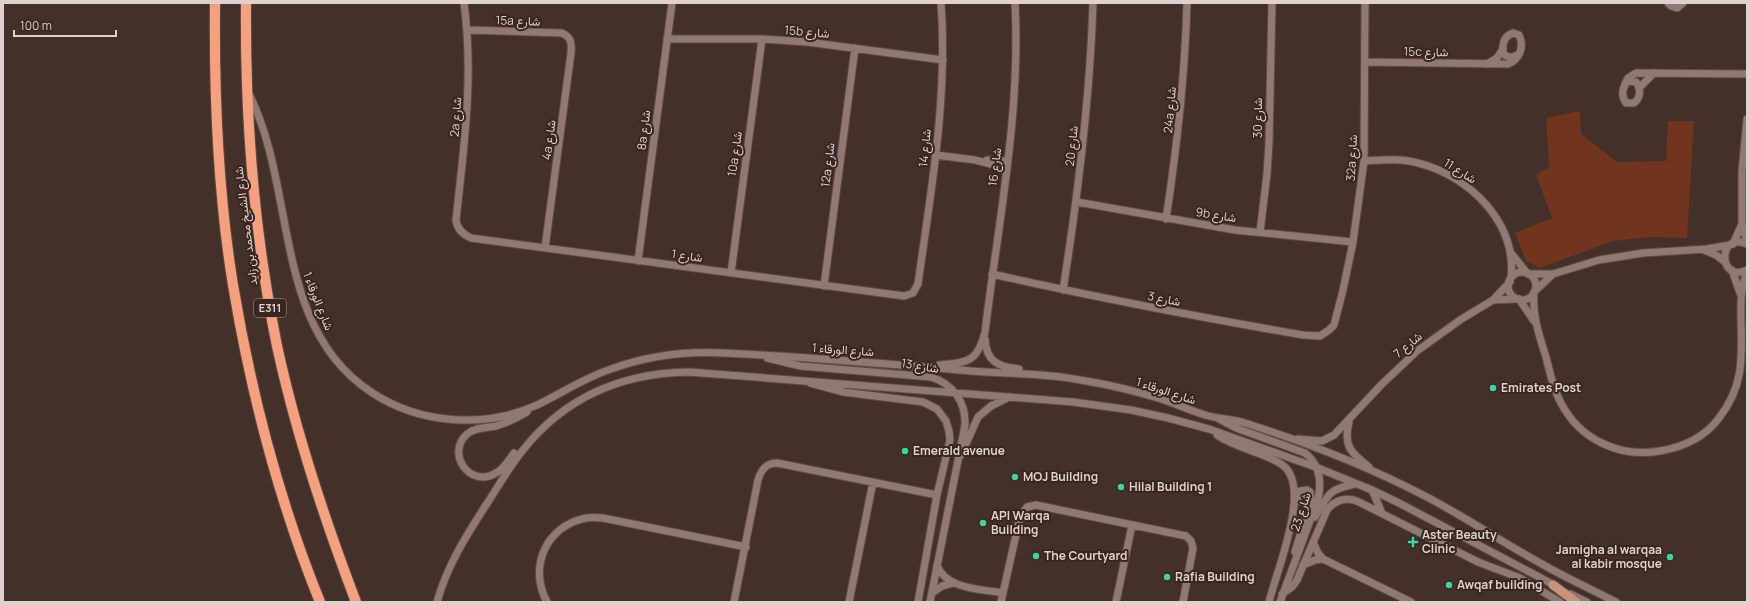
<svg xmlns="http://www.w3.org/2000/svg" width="1750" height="605" font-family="Manrope,Vazirmatn,sans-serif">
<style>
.park{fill:#70351c}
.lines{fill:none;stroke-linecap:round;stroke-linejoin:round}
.minor-casing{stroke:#5c4c46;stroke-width:9}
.major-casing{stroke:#5c4c46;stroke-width:11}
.highway-casing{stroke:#5c4c46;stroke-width:12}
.minor{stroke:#8f7970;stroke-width:7}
.major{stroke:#cc917a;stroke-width:9}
.highway{stroke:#f5a180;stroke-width:10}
.poi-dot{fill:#3cd4a3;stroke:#38261f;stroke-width:1.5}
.labels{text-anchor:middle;stroke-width:4;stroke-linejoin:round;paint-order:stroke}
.shield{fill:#38261f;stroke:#ad9e9a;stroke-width:1}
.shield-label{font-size:11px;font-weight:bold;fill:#dfd2ce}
.street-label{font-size:12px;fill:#dfd2ce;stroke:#38261f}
.poi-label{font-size:12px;font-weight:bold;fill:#dfd2ce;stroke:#38261f;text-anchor:start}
</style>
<rect width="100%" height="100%" fill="#433029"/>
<path class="park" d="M1580 111 1581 134 1617 162 1666 161 1668 121H1694L1687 238 1650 237 1613 241 1540 268 1526 261 1515 233 1552 218 1536 175 1549 167 1546 118Z"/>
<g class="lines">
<g class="minor-casing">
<path id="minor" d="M464 3C474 77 464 146 456 220 457 229 462 234 471 238L904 296 913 293 918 284C931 191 948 97 941 3
M1668 3 1671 6 1677 8 1683 3
M467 30 562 33C571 37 572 43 571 53L545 248
M667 39H762L807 42 943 60
M1365 62 1508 64C1519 60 1525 47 1519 35L1513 33C1504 36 1502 44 1503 53 1508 59 1513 58 1519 54
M1487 64 1497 58 1503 49
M1628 81 1636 82C1641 88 1641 98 1634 103H1626C1621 96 1622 87 1628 81Z
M1625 84 1628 78 1636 73 1747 74
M1639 88 1654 73
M249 94C297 189 272 327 371 392 419 424 484 429 537 405 562 393 584 378 611 369 647 356 686 351 724 353 807 357 889 364 971 371 1009 374 1048 373 1086 381 1110 385 1135 391 1158 398 1174 403 1189 410 1205 415 1218 419 1232 419 1245 423 1305 442 1365 465 1421 494 1463 515 1501 542 1542 564 1566 578 1591 589 1616 602
M1747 119 1742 171V224L1747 242
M936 155 975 160 1006 168
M987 160 1007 161
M1364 161C1382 160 1400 158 1418 163 1470 176 1517 223 1511 278
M1077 202 1235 230 1353 242
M1166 219C1177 147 1185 76 1187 3
M1260 232 1267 174 1269 143 1272 3
M1733 244 1742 224
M1747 244C1717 231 1718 284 1747 270
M1704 250 1716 255 1725 262
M1511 253 1527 273
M638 261 672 3
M1732 270 1740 293
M1508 286a14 14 0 1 1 28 0a14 14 0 1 1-28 0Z
M731 273 762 39
M992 274C1095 297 1199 317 1303 335L1320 336 1329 330 1334 325 1343 290 1353 242 1364 161 1365 3
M1528 274H1553L1599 260 1643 253 1707 249 1730 245
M824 286 855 48
M1063 290C1078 195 1090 99 1093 3
M1535 291 1553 274
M1534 292C1532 315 1539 335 1546 357 1550 373 1553 389 1561 403 1580 440 1620 458 1660 451 1684 447 1705 437 1719 418 1744 386 1742 358 1741 320 1741 303 1740 288 1747 273
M1519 299 1534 321
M1493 300 1516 299
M985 339C986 362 999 367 1019 369
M767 358 800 366 931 377C953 384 966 402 965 425L930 602
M939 365C968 362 977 363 985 332 998 224 1021 113 1015 3
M810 383 843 392 923 402 937 409 946 421 949 431 950 440 937 495 918 602
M1219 419 1236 428 1305 453C1320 465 1322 481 1318 499L1280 602
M1349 422C1343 446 1351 453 1369 467
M1217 435C1237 449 1261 451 1281 464 1314 484 1276 572 1269 602
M1298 439 1322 441 1334 435 1382 384 1417 351 1460 320 1493 300 1510 282
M514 453C509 460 504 469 496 473 471 489 445 454 467 434 475 427 486 428 496 426 507 423 517 418 527 412
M961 455 978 417 991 406 1009 397
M1372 490 1382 513
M1315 517C1329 495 1326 490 1355 484
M1313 542 1318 553 1323 559 1411 602
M1295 552 1311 498 1310 492 1307 490 1300 491 1298 495 1297 502
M937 565C945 589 981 589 1003 593
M1303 565 1315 560 1323 559
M932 593 942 586 953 583
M1282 594 1292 587 1297 580 1327 510C1335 500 1347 496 1359 502L1478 562 1520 578 1560 602
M1570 594 1587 602
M437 602C447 566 466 536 486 505 498 487 509 467 523 450 565 397 623 373 689 372L1073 402 1131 410 1168 418 1209 429 1318 468 1372 490 1399 503 1558 587
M547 602C528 567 546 526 586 518 595 517 604 518 613 520L746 547
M734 602 758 480C761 470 766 463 777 463L937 495
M849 602 873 482
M1001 602 1020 517 1027 507 1036 505 1186 536 1191 541 1193 548 1183 602
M1116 602 1132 525"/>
</g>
<g class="major-casing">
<path id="major" d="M1553 585 1576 602"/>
</g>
<g class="highway-casing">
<path id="highway" d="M215 3C214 97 218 193 233 285 251 393 279 501 320 602
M246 3C245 117 254 234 277 346 296 434 324 518 356 602"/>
</g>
<use href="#minor" class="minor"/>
<use href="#major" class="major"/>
<use href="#highway" class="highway"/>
</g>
<g class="poi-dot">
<circle cx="1493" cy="388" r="4"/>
<circle cx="905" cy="451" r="4"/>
<circle cx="1015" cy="477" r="4"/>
<circle cx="1121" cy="487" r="4"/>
<circle cx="983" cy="523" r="4"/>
<path d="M1411 536h4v4h4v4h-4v4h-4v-4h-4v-4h4z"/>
<circle cx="1036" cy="556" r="4"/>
<circle cx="1670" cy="557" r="4"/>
<circle cx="1167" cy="577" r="4"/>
<circle cx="1449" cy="585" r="4"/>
</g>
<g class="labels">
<rect class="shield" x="254" y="299" width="32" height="18" rx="3"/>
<g class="shield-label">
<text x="270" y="312">E311</text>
</g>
<g class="street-label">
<text transform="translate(518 21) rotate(2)" y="4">15a شارع</text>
<text transform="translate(807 32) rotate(5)" y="4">15b شارع</text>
<text transform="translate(1426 52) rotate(1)" y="4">15c شارع</text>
<text transform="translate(1170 110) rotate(-85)" y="4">24a شارع</text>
<text transform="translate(456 117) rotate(-86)" y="4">2a شارع</text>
<text transform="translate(1258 118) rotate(-90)" y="4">شارع 30</text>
<text transform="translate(644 130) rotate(-83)" y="4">8a شارع</text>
<text transform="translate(549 140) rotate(-82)" y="4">4a شارع</text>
<text transform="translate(1072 146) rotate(-84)" y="4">شارع 20</text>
<text transform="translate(925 148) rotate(-84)" y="4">شارع 14</text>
<text transform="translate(735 154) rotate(-82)" y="4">10a شارع</text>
<text transform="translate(1352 158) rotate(-87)" y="4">32a شارع</text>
<text transform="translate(828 165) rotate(-83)" y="4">12a شارع</text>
<text transform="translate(995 167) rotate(-83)" y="4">شارع 16</text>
<text transform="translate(1460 171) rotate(32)" y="4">شارع 11</text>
<text transform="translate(1216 215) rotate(9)" y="4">9b شارع</text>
<text transform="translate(246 226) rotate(-97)" y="4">شارع الشيخ محمد بن زايد</text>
<text transform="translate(687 256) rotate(8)" y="4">شارع 1</text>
<text transform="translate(1164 299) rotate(11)" y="4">شارع 3</text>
<text transform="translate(318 301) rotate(68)" y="4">شارع الورقاء 1</text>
<text transform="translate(1408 345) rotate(-40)" y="4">شارع 7</text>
<text transform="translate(843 350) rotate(4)" y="4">شارع الورقاء 1</text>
<text transform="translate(920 366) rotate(9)" y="4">شارع 13</text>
<text transform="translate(1166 391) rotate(18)" y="4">شارع الورقاء 1</text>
<text transform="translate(1301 512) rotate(-72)" y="4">شارع 23</text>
</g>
<g class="poi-label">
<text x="1501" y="392">Emirates Post</text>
<text x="913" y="455">Emerald avenue</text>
<text x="1023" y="481">MOJ Building</text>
<text x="1129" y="491">Hilal Building 1</text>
<text x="991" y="520">API Warqa<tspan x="991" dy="14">Building</tspan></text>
<text x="1422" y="539">Aster Beauty<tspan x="1422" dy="14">Clinic</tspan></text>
<text x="1662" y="554" text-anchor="end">Jamigha al warqaa<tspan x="1662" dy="14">al kabir mosque</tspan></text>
<text x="1044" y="560">The Courtyard</text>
<text x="1175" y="581">Rafia Building</text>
<text x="1457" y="589">Awqaf building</text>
</g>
</g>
<rect width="1750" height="605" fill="none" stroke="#dfd2ce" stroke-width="8"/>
<path d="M14 30v6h102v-6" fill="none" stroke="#dfd2ce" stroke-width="2"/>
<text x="20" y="30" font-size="12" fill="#dfd2ce" stroke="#38261f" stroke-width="3" paint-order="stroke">100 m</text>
</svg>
